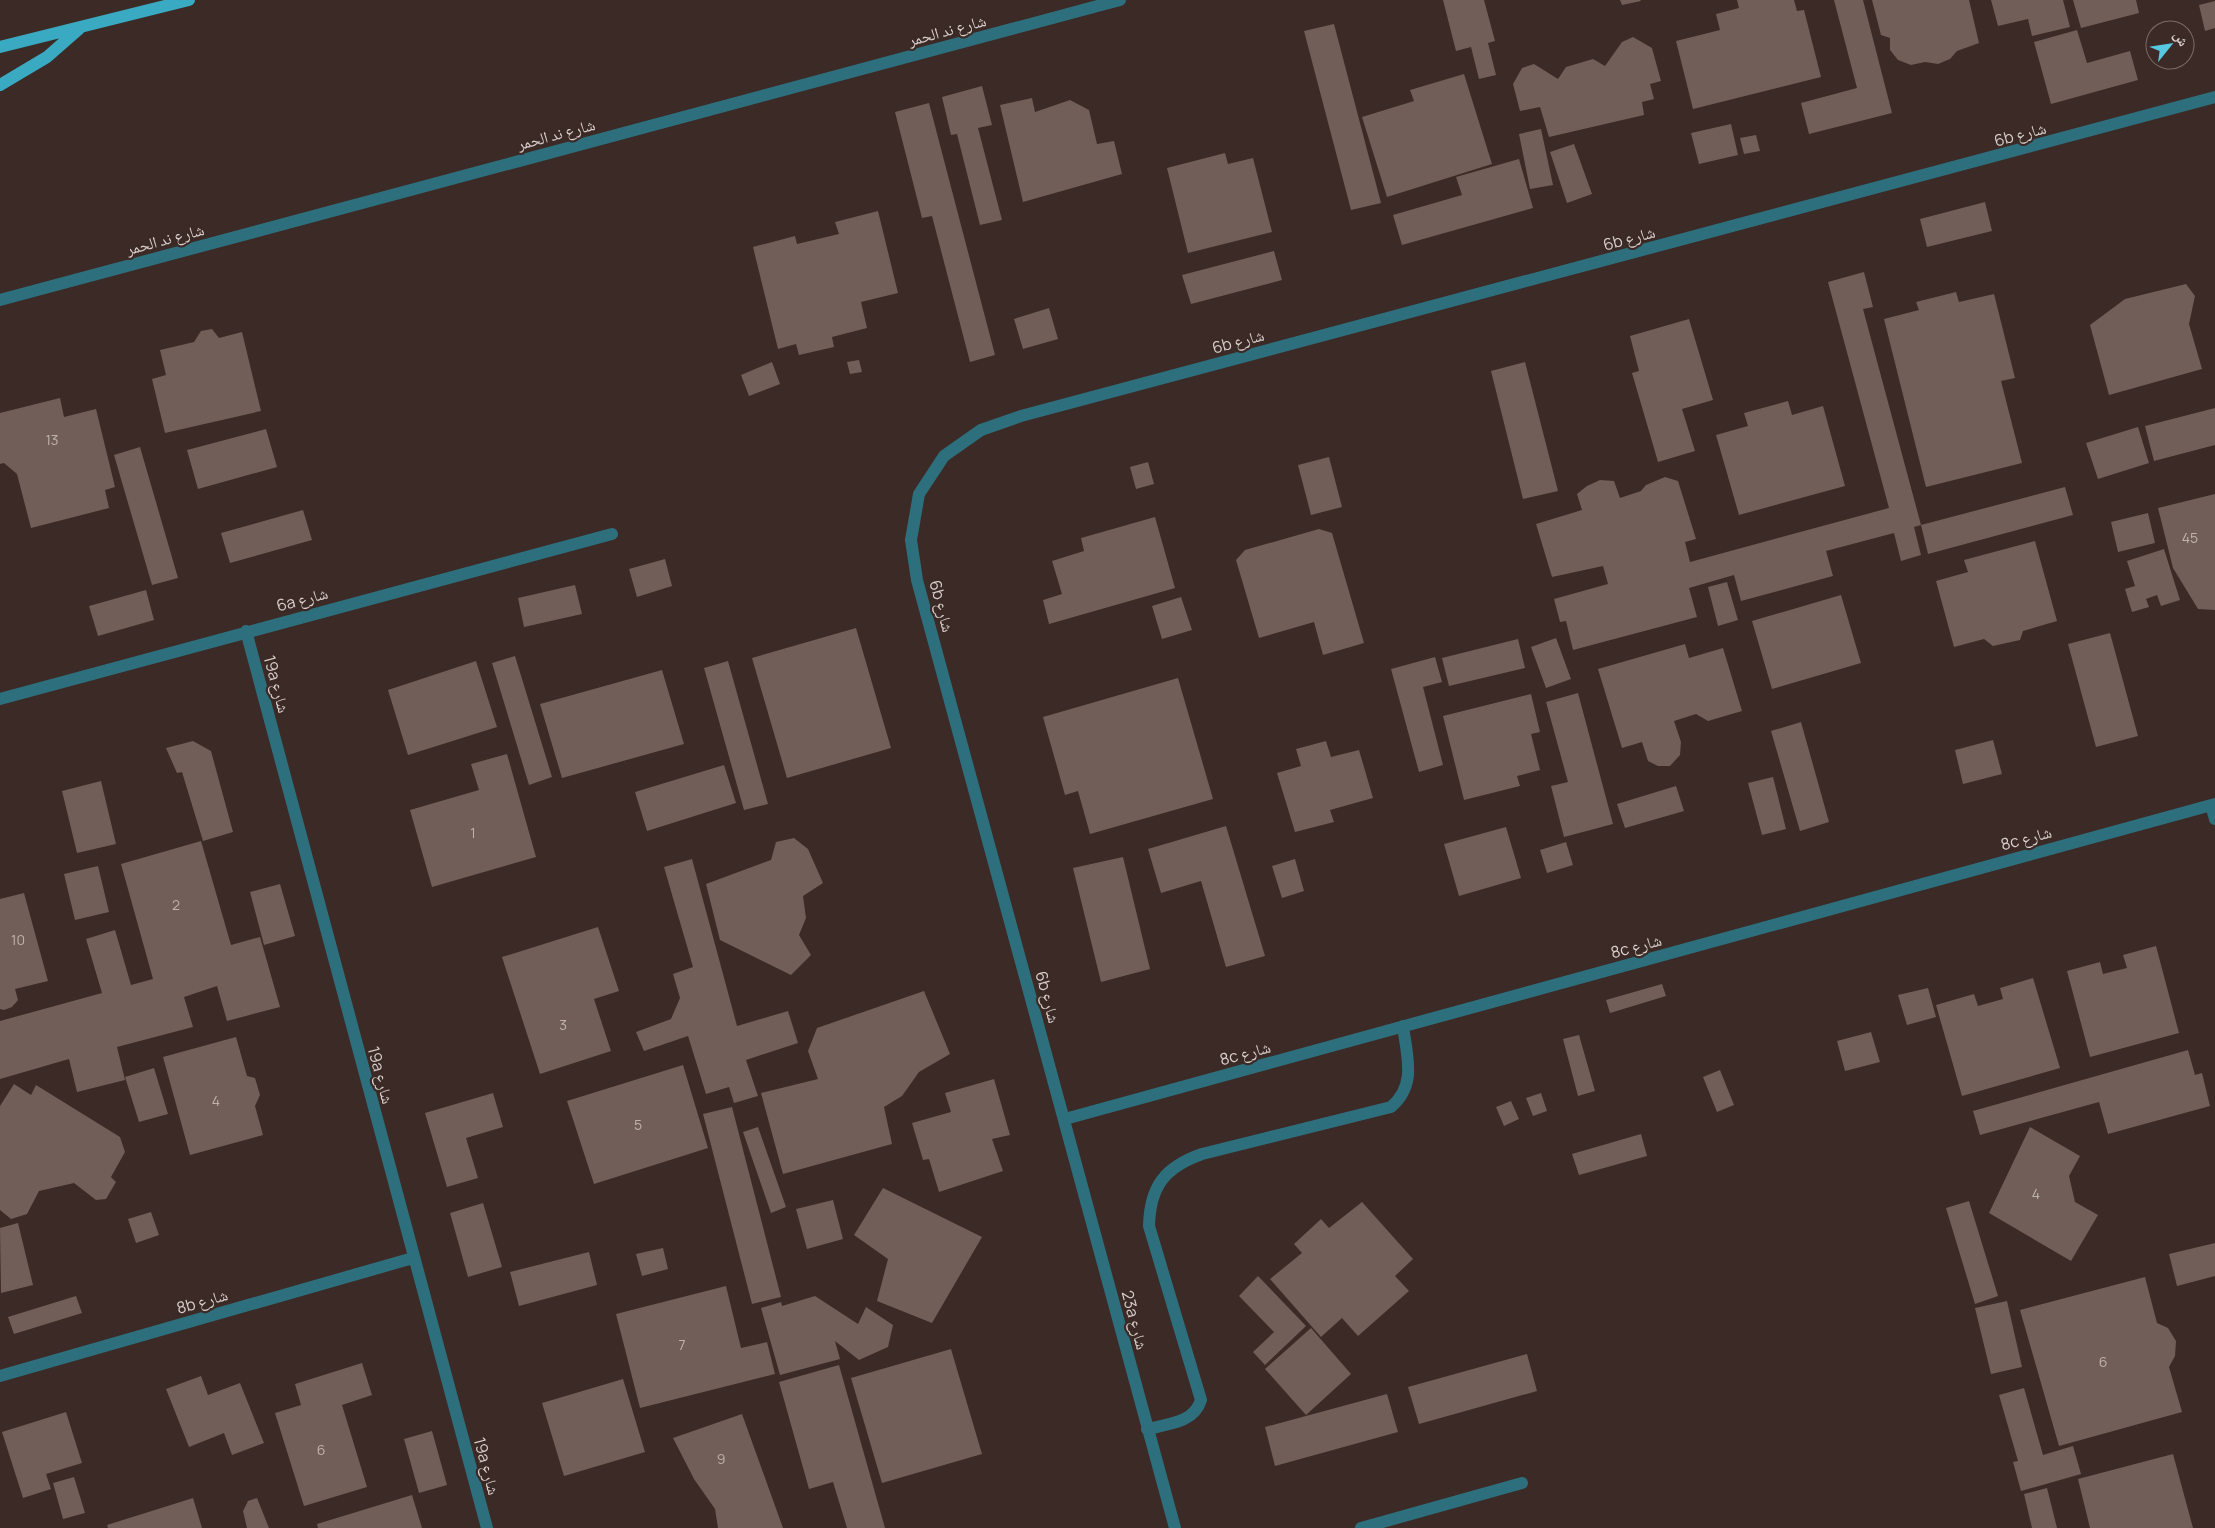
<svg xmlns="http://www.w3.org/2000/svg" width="2215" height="1528" font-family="Manrope,'Noto Naskh Arabic',sans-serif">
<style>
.building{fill:#715e58}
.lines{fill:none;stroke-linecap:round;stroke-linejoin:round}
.minor{stroke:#2e6f7d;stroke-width:12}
.major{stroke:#39aac1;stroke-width:12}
.labels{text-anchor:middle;stroke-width:4.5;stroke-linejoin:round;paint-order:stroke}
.number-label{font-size:14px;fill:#c0b3ae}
.street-label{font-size:16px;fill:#dacfcb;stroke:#3b2a25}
</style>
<rect width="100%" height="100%" fill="#3b2a25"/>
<path class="building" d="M1443 0H1484L1495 41 1488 43 1496 75 1479 79 1471 47 1456 51Z
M1620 0H1640L1641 1 1622 5Z
M1737 0H1794L1797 11 1804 10 1821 77 1693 109 1676 41 1720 30 1716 14 1739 8Z
M1834 0H1863L1892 113 1809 134 1801 103 1857 88Z
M1872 0H1969L1979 43 1957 51 1950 59 1938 64 1925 62 1911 65 1898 60 1890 50V38L1881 35Z
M1991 0H2063L2070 27 2032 36 2028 19 1998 26Z
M2073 0H2136L2139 13 2081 28Z
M2215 1V28L2205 31 2199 5Z
M1334 24 1381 203 1351 210 1304 31Z
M2077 30 2087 63 2130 51 2138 80 2051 104 2034 42Z
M1633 37 1652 48 1661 81 1650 84 1654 99 1642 102 1644 115 1549 137 1540 107 1520 111 1513 84 1522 68 1534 64 1558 79 1566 67 1593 59 1605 66 1622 42Z
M1464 74 1492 164 1387 197 1362 117 1414 101 1410 90Z
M982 86 992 125 978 128 1002 220 980 225 957 134 951 135 942 97Z
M1032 98 1035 112 1070 100 1089 110 1097 144 1114 141 1122 174 1023 202 1000 105Z
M929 103 995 355 970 362 932 216 922 218 895 112Z
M1731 124 1738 155 1699 164 1691 133Z
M1541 129 1553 185 1530 189 1519 134Z
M1756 135 1760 151 1744 154 1740 138Z
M1574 144 1592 194 1567 203 1550 152Z
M1225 153 1228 164 1253 158 1272 232 1188 253 1167 168Z
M1519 159 1533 208 1402 245 1393 215 1462 195 1456 177Z
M1985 202 1992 231 1927 247 1920 219Z
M878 211 898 293 861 302 867 328 832 337 834 347 799 355 796 344 778 349 753 247 795 236 797 244 839 234 835 222Z
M1274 251 1282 280 1191 304 1182 275Z
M1864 272 1873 307 1863 309 1921 525 1914 527 1921 555 1901 561 1894 533 1826 551 1833 576 1741 601 1734 575 1689 588 1697 617 1573 650 1566 621 1560 622 1554 599 1608 584 1603 566 1552 577 1536 524 1582 510 1577 494 1587 486 1600 480 1614 481 1620 498 1641 491 1646 485 1665 477 1678 481 1696 539 1685 542 1690 562 1889 508 1828 282Z
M2186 284 2195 296 2189 324 2202 369 2109 395 2090 325 2125 299Z
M1956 292 1959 302 1994 294 2015 378 2001 381 2022 463 1926 487 1884 319 1919 310 1916 302Z
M1049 308 1058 339 1023 349 1014 319Z
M1689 319 1713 400 1682 409 1695 451 1658 462 1632 373 1639 371 1630 336Z
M212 329 219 338 242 332 261 411 165 433 152 379 166 375 160 350 194 342 201 331Z
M859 360 862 372 850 374 847 362Z
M772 362 780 384 749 396 741 375Z
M1525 362 1558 491 1523 499 1491 371Z
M60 398 64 417 96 409 115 487 105 490 109 508 31 528 17 474 4 463 0 464V413Z
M1788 401 1792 415 1823 406 1845 486 1739 515 1716 435 1748 426 1744 413Z
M2215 408V445L2154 461 2145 426Z
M2138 427 2149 463 2098 479 2086 443Z
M266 429 277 467 198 489 187 450Z
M140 447 178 578 152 585 114 455Z
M1329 457 1342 507 1311 515 1298 465Z
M1148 462 1154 484 1136 489 1130 467Z
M2065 487 2073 515 1928 554 1921 525Z
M2215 494V610L2198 609 2173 568 2158 508Z
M303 510 312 540 230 563 221 533Z
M2148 513 2155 543 2118 552 2111 522Z
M1155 517 1175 588 1049 624 1043 600 1062 594 1052 561 1084 551 1081 538Z
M1319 529 1332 533 1364 643 1323 655 1314 622 1259 638 1236 560 1245 550Z
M2035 541 2057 621 2023 631 2020 640 1993 646 1984 639 1954 647 1936 581 1968 572 1964 560Z
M2164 549 2180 600 2161 606 2157 595 2146 599 2149 607 2132 612 2125 589 2135 586 2127 561Z
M665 559 672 586 637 597 629 569Z
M1727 582 1738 620 1718 626 1708 587Z
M575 585 582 614 524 627 518 598Z
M146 590 154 620 98 636 89 606Z
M1841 595 1861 663 1772 689 1752 621Z
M1181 597 1192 630 1162 639 1152 606Z
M856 628 891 748 787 778 752 658Z
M2110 633 2138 736 2096 747 2068 644Z
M1556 638 1571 679 1546 688 1531 647Z
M1518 639 1525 668 1449 686 1442 658Z
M1685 644 1689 658 1723 648 1742 711 1708 721 1696 714 1674 721 1681 742 1680 755 1670 766H1658L1648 761 1642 742 1622 748 1598 669Z
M515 656 552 777 529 785 492 663Z
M1435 657 1442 682 1423 687 1443 765 1419 772 1391 669Z
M476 661 497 727 408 755 388 690Z
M728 661 768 804 744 810 704 668Z
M662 670 684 744 562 778 540 704Z
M1178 678 1213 799 1090 834 1078 791 1065 795 1043 717Z
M1578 693 1613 824 1564 837 1551 786 1568 782 1546 702Z
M1531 694 1540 732 1531 734 1540 770 1517 776 1520 786 1464 800 1443 716Z
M1801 722 1829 822 1800 831 1771 731Z
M1993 740 2002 774 1963 784 1955 750Z
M193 741 211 751 233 832 203 841 182 772 177 773 166 748Z
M1326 741 1331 757 1359 750 1373 798 1330 810 1334 822 1295 832 1277 773 1301 766 1296 749Z
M507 754 536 857 432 887 410 810 479 790 471 764Z
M724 765 736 803 647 831 635 792Z
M1773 777 1786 829 1762 835 1748 783Z
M101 781 116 844 77 853 62 791Z
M1676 786 1684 811 1625 828 1617 804Z
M1226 826 1265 956 1226 967 1201 881 1161 893 1148 849Z
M1506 827 1521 878 1459 896 1444 844Z
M794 838 808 849 823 883 803 896 806 918 799 935 811 955 791 975 720 940 706 884 771 860 776 842Z
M201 841 231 945 260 937 280 1007 227 1021 217 986 184 997 193 1027 117 1047 125 1080 77 1092 69 1059 0 1079V1021L102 993 86 939 115 930 131 985 153 979 121 864Z
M1566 842 1573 865 1547 873 1540 850Z
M1123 857 1150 969 1101 982 1073 868Z
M692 859 737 1026 788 1011 798 1043 746 1060 758 1096 734 1103 729 1087 706 1094 688 1036 644 1051 636 1032 671 1019 680 998 673 974 693 967 664 867Z
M1295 859 1304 891 1282 898 1272 866Z
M98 866 109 912 75 920 64 874Z
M280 884 295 936 264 945 250 892Z
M24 893 48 981 15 989 18 1000 12 1007 4 1010 0 1009V899Z
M598 927 619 991 594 999 611 1051 540 1074 502 957Z
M2156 946 2179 1033 2090 1057 2067 971 2100 962 2103 974 2127 968 2123 955Z
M2033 978 2060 1068 1962 1096 1936 1005 1974 994 1978 1006 2003 999 2000 988Z
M1662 984 1666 996 1610 1013 1606 1000Z
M1928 988 1936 1017 1907 1025 1898 995Z
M924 991 950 1054 919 1072 902 1096 884 1107 892 1144 783 1174 761 1093 818 1079 808 1051 817 1028Z
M1871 1032 1880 1062 1845 1071 1837 1041Z
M1579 1035 1595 1091 1578 1096 1563 1039Z
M236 1037 247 1076 255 1078 260 1095 255 1106 263 1135 190 1155 163 1057Z
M2188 1050 2195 1075 2202 1073 2210 1106 2108 1134 2099 1102 1980 1135 1973 1111Z
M683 1065 708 1148 594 1184 567 1101Z
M154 1068 168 1114 139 1122 125 1077Z
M1720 1070 1734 1105 1717 1112 1703 1077Z
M994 1079 1010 1135 992 1139 1003 1171 939 1192 929 1159 923 1160 912 1123 951 1112 945 1093Z
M14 1084 31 1095 36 1085 120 1137 125 1152 111 1177 116 1182 106 1199 96 1200 74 1183 39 1191 27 1214 11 1219 0 1210V1106Z
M493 1093 503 1127 466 1138 478 1178 447 1187 425 1113Z
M1541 1093 1547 1111 1533 1116 1526 1098Z
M1511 1101 1519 1119 1504 1126 1496 1107Z
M732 1107 781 1297 752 1304 703 1114Z
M758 1127 786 1207 771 1213 743 1132Z
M2030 1127 2080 1156 2069 1176 2075 1202 2098 1215 2071 1261 1989 1213Z
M1641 1134 1647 1156 1579 1175 1572 1154Z
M883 1188 982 1237 932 1323 877 1301 888 1259 854 1235Z
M833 1200 843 1239 807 1249 796 1209Z
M1969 1201 1998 1296 1975 1304 1946 1208Z
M1362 1202 1413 1259 1395 1276 1409 1291 1358 1336 1342 1318 1321 1337 1270 1279 1302 1253 1294 1244 1321 1219 1329 1228Z
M483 1203 502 1267 468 1277 450 1213Z
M151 1212 159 1235 136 1243 128 1219Z
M18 1223 33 1285 1 1293 0 1228Z
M2215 1243V1276L2177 1286 2169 1254Z
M663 1248 668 1269 642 1276 636 1254Z
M589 1252 597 1285 519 1306 510 1272Z
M1258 1276 1306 1326 1265 1365 1253 1352 1274 1332 1239 1296Z
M2145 1277 2157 1323 2168 1328 2176 1341 2175 1356 2169 1367 2182 1412 2059 1446 2020 1310Z
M726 1286 741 1348 767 1342 775 1374 640 1408 616 1314Z
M76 1296 82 1313 14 1334 8 1317Z
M815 1296 858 1324 866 1307 893 1325 888 1347 859 1360 835 1341 840 1359 780 1375 761 1308 781 1302 782 1306Z
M2007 1301 2022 1367 1991 1374 1975 1308Z
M1311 1328 1351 1374 1306 1415 1265 1369Z
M951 1349 982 1454 882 1483 851 1378Z
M1527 1354 1537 1391 1419 1424 1408 1387Z
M362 1363 372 1395 342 1405 367 1487 304 1506 275 1413 301 1405 295 1384Z
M839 1365 885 1528H847L833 1482 809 1489 779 1382Z
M201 1376 208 1395 240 1383 264 1443 232 1455 224 1433 189 1447 166 1389Z
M623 1379 645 1452 564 1476 542 1403Z
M2024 1388 2043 1455 2073 1446 2081 1474 2021 1491 2013 1462 2018 1461 1999 1395Z
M1387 1394 1398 1432 1275 1466 1265 1427Z
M66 1412 82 1463 46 1474 51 1489 23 1498 2 1432Z
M742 1414 783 1528H718L715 1509 694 1479 673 1438Z
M432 1431 447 1485 419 1493 404 1439Z
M2173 1454 2193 1528H2090L2078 1479Z
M74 1477 85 1513 63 1519 53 1483Z
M2047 1488 2057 1528H2032L2024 1494Z
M412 1495 422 1528H318L317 1524Z
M193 1498 202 1528H108L107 1525Z
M257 1498 269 1528H247L243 1511 248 1501Z"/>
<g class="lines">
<path class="minor" d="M0 300 1120 0
M246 631 487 1528
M0 699 612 534
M2211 805 2215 819
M1065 1119 2215 804
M0 1376 413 1258
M1147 1429C1168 1424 1194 1423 1201 1400L1149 1226C1150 1186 1165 1167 1202 1154L1391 1107C1417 1085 1407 1057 1403 1026
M1175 1528 917 580 911 540 919 494 944 456 981 430 1021 416 2215 97
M1361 1528 1522 1483"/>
<path class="major" d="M0 47 189 0
M0 85 47 57 79 29"/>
</g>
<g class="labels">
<g class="number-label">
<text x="52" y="445">13</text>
<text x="2190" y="543">45</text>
<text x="473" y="838">1</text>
<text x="176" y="910">2</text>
<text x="18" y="945">10</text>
<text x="563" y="1030">3</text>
<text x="216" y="1106">4</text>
<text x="638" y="1130">5</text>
<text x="2036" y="1199">4</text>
<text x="682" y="1350">7</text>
<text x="2103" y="1367">6</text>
<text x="321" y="1455">6</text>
<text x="721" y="1464">9</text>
</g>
<g class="street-label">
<text transform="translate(947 30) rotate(-15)" y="6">شارع ند الحمر</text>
<text transform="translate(556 134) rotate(-15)" y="6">شارع ند الحمر</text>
<text transform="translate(2020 134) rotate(-15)" y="6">6b شارع</text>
<text transform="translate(1629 238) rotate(-15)" y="6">6b شارع</text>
<text transform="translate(165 239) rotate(-15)" y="6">شارع ند الحمر</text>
<text transform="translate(1238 341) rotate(-15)" y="6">6b شارع</text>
<text transform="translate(302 599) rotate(-15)" y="6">6a شارع</text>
<text transform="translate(942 606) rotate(75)" y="6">6b شارع</text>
<text transform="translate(277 684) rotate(75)" y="6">19a شارع</text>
<text transform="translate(2026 838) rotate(-15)" y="6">8c شارع</text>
<text transform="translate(1636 946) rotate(-15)" y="6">8c شارع</text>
<text transform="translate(1048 997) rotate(75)" y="6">6b شارع</text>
<text transform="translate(1245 1053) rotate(-15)" y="6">8c شارع</text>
<text transform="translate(381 1075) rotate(75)" y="6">19a شارع</text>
<text transform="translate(202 1301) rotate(-16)" y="6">8b شارع</text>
<text transform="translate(1135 1320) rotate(75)" y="6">23a شارع</text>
<text transform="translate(487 1466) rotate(75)" y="6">19a شارع</text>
</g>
</g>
<g transform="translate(2170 45) rotate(60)"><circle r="24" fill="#3b2a25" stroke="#7b6c67"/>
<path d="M0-4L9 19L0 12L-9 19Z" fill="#56c9e1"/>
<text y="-8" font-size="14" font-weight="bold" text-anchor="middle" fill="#dacfcb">ش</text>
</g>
</svg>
